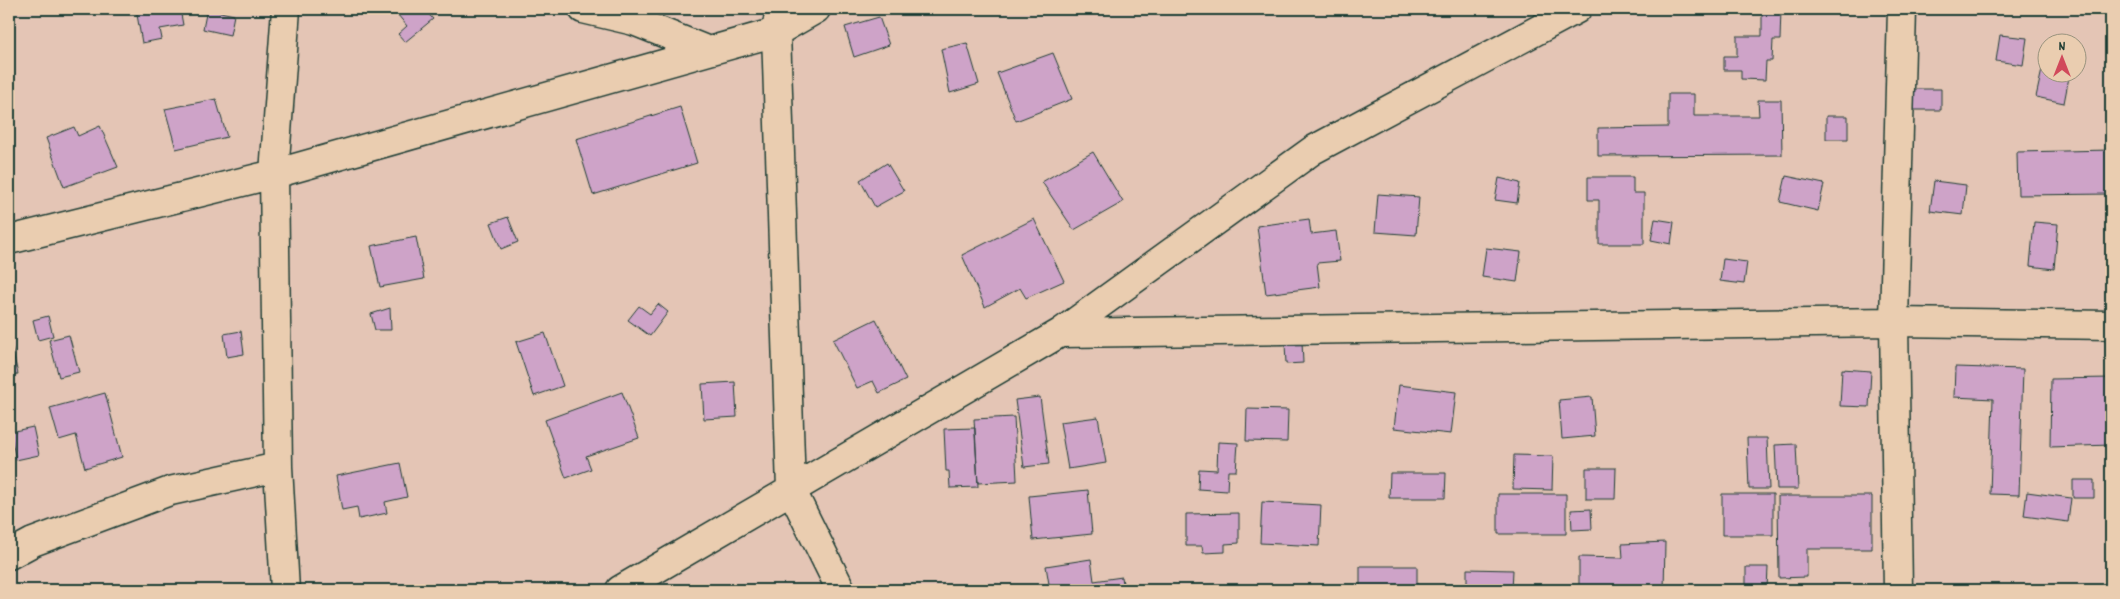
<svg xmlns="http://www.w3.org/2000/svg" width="2120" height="599" font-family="Dekko,sans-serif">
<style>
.building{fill:#cea3c8;stroke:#1f3d34}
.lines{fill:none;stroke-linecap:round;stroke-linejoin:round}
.minor-casing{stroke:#1f3d34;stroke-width:31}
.minor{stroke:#eacdb0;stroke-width:28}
</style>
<rect width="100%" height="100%" fill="#e4c5b5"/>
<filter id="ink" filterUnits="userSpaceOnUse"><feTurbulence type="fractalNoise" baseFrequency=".02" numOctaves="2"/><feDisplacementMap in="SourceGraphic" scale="10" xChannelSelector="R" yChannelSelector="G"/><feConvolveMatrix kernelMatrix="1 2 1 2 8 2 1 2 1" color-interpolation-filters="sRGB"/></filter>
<g filter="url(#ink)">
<path class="building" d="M136 9H180L183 25 160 29 162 39 142 43Z
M207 9 234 15 230 35 203 29Z
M393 9H424L433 19 405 42 398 34 407 26Z
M1762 9H1781L1780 40H1773L1772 61H1766L1765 80 1741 79V70H1724V56H1737V36H1762Z
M879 17 889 45 854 57 845 27Z
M2000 35 2027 38 2023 65 1996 61Z
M967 43 979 84 950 93 941 49Z
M2047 47 2048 72H2070L2064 103 2036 97Z
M1053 53 1072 99 1016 121 997 73Z
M1913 89H1941V110H1913Z
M1668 94H1694V116H1759L1758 100H1781L1782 155 1598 156V128L1668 127Z
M216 99 227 137 176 149 165 109Z
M680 107 697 163 593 195 576 139Z
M1826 116H1848V139H1826Z
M100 126 118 167 64 187 46 138 74 127 78 136Z
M2111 150V194L2018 195 2017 152Z
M1093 152 1123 202 1074 230 1042 182Z
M887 163 904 191 875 207 860 180Z
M1786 176 1824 184 1818 211 1780 202Z
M1588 177H1633V193H1644V244H1599V200H1588Z
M1499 178 1520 183 1517 203 1495 200Z
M1934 181 1966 185 1963 215 1930 211Z
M1378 194 1419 197 1416 235 1375 232Z
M508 217 518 242 501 249 491 223Z
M1034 219 1064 281 1026 298 1020 288 985 307 962 255Z
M1309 219 1311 234 1336 231 1340 261 1317 263 1320 287 1266 294 1257 226Z
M1655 219 1674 222 1671 244 1651 240Z
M2034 222 2058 224 2054 269 2030 266Z
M416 237 424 279 380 287 371 246Z
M1486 248 1521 252 1517 282 1482 277Z
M1723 259 1747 262 1744 284 1720 281Z
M658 304 668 312 650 336 628 320 639 306 650 314Z
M390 308 391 330H375L371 314Z
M48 316 53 336 38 340 33 320Z
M876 319 906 380 879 393 873 381 857 388 833 340Z
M241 331 244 354 227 357 224 334Z
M545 333 563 386 534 396 516 342Z
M69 335 79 372 59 377 49 340Z
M9 336 18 374 9 375Z
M1302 342 1303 363 1286 364 1285 343Z
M1955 367 2023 369 2019 495 1990 494 1993 399 1954 397Z
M1842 369 1871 371 1869 407 1840 406Z
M2111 378V445L2050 447 2051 379Z
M735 382 737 417 704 419 702 384Z
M1399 385 1456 392 1451 434 1394 428Z
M622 392 639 438 586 456 591 469 566 478 545 420Z
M105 393 122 457 85 468 76 435 59 440 50 408Z
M1040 397 1049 464 1024 467 1015 400Z
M1592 397 1595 436 1562 439 1559 400Z
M1247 409 1288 410 1287 442 1246 441Z
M1014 417 1017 481 978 483 974 419Z
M1098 417 1106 463 1068 469 1060 422Z
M33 427 39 455 16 460 10 432Z
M975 428 978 487 950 488 949 471H946L944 429Z
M1747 438H1767L1769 489H1749Z
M1218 442 1238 443 1236 471H1228L1227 491 1198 489 1199 469 1217 470Z
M1796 444 1798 489H1777L1775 445Z
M1514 455 1553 456 1552 490 1513 489Z
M400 463 407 497 385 502 387 513 359 519 357 507 342 510 336 476Z
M1586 468H1616L1615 499H1586Z
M1390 473H1446L1445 498H1389Z
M2073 480H2094V498H2073Z
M1088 490 1092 534 1033 540 1029 496Z
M2027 492 2071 498 2068 522 2024 516Z
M1498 494H1566V534H1498Z
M1722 494H1773V535H1722Z
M1778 496H1872V549H1807V577L1779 578Z
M1262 502 1321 505 1319 546 1260 543Z
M1591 509 1592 529 1572 530 1571 510Z
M1239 513V543L1225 544V552L1203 553 1202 546H1186V514Z
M1665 542 1664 590H1579V557L1623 558 1622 544Z
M1091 559 1094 581 1122 577 1124 590H1050L1046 566Z
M1360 566H1417V590H1360Z
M1746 567H1768L1767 590H1746Z
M1467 569 1513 570 1512 590H1467Z
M960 588V590H925Z"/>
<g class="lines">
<g class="minor-casing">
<path id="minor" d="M583 9 634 21 706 50
M779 14 776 32 791 489 841 590
M9 240 274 174 776 32 816 9
M1060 333 1894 322 2111 325
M9 555 33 542 170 491 278 467
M285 590 278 467 274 174 286 9
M620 590 1060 333 1313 150 1577 9
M1898 590 1894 322 1902 9"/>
</g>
<use href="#minor" class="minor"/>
</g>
</g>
<rect width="2120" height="599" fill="none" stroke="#eacdb0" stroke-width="30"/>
<rect x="15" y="15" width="2090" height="569" fill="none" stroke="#1f3d34" stroke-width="2" filter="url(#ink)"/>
<g transform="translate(2062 58)"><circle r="24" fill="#eacdb0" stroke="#99937e"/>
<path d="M0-4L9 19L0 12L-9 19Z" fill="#d1495b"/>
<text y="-8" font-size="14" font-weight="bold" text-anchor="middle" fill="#1f3d34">N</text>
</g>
</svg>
